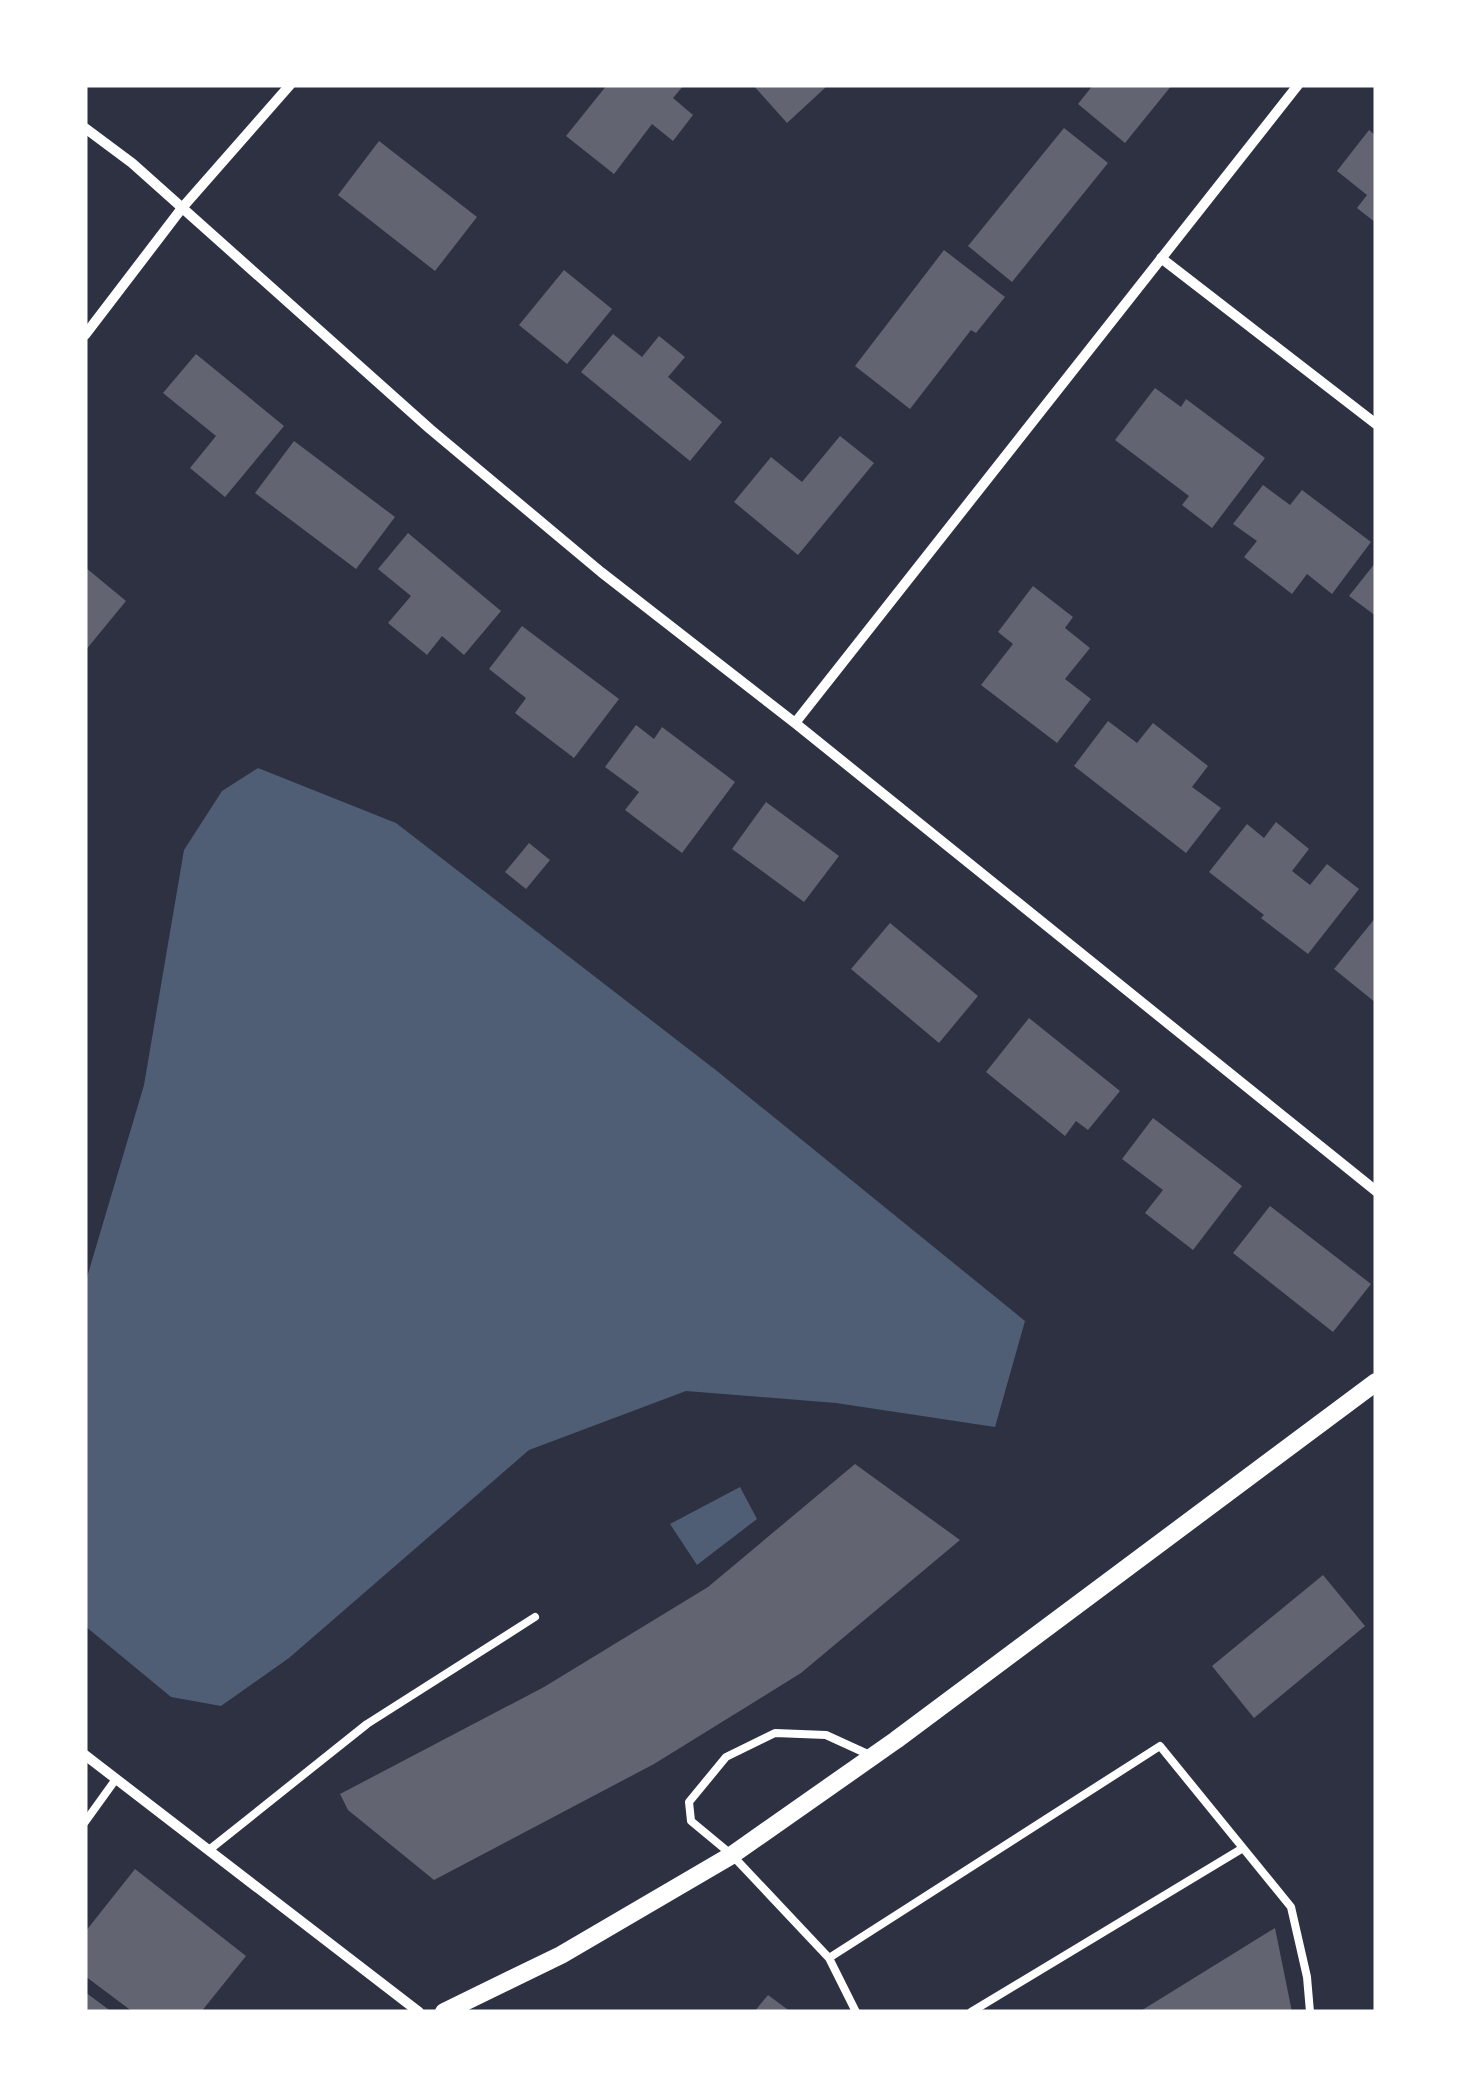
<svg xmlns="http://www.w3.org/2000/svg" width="1461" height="2097" font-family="'Zilla Slab',serif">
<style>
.water{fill:#4f5d75}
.building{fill:#626471}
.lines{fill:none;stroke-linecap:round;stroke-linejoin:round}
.service{stroke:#fff;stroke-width:8}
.minor{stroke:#fff;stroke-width:10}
.tertiary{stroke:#fff;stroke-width:18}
</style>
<rect width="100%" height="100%" fill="#2d3142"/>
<path class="water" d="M258 768 396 823 717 1071 1025 1321 995 1427 836 1403 686 1391 529 1450 289 1658 221 1706 171 1697 85 1626V1284L144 1085 184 850 222 791Z
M740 1487 757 1519 697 1565 670 1524Z"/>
<path class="building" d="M607 85H684L673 98 693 115 673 141 652 124 614 174 566 136Z
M753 85H824L826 87 787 123Z
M1093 85H1172L1125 143 1078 104Z
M1064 128 1108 163 1012 282 968 246Z
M1369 130 1376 136V223L1357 208 1367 195 1337 171Z
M379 141 477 217 435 271 338 195Z
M944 250 1005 297 976 333 971 330 910 409 855 366Z
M564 270 612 309 567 364 519 325Z
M613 334 642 357 659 336 685 357 668 377 722 422 690 461 581 372Z
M196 354 284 426 225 497 190 468 216 436 163 393Z
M1155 388 1181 407 1186 399 1265 458 1212 528 1182 505 1189 496 1115 440Z
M840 436 874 463 798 555 734 502 771 457 802 482Z
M294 441 395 517 356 569 255 493Z
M1263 485 1290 505 1302 490 1371 542 1332 594 1307 574 1292 594 1244 557 1257 541 1233 524Z
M408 533 501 611 464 655 442 636 427 655 388 623 411 596 378 569Z
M1376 562V616L1349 596Z
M85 567 126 601 85 651Z
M1033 586 1073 617 1065 628 1090 648 1065 679 1091 699 1057 743 981 685 1013 644 998 632Z
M522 626 619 699 574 758 515 713 526 698 489 669Z
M1108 721 1137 743 1153 723 1208 766 1192 787 1221 808 1186 853 1074 766Z
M636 725 654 739 662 727 735 782 682 853 625 810 639 792 605 767Z
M766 802 839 856 804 902 732 849Z
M1276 822 1309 849 1292 871 1310 885 1327 864 1359 889 1308 954 1261 918 1264 915 1209 872 1247 824 1264 838Z
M529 843 550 860 526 889 505 872Z
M1376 917V1003L1334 969Z
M890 923 978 996 939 1043 851 969Z
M1029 1018 1120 1091 1088 1130 1076 1121 1065 1136 986 1072Z
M1153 1118 1242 1186 1193 1250 1145 1213 1163 1190 1122 1159Z
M1270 1206 1371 1284 1333 1332 1233 1253Z
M855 1464 960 1540 801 1673 654 1764 434 1880 348 1810 340 1794 544 1687 708 1587Z
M1323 1575 1365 1626 1254 1718 1212 1666Z
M135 1869 246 1956 201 2012H133L85 1976V1932Z
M1275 1928 1292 2012H1139Z
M85 1992 112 2012H85Z
M768 1995 791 2012H754Z"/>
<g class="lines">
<path class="service" d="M872 1756 826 1735 775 1733 726 1757 689 1802 691 1821 732 1855 829 1958 1160 1746 1243 1848 971 2012
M85 1822 116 1779
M1243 1848 1291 1907 1307 1977 1310 2012
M209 1850 367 1724 535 1617
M829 1958 856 2012"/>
<path class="minor" d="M85 128 132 163 430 429 601 572 795 723 1376 1191
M1161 258 1376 424
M85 335 182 208 290 85
M795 723 1298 85
M85 1755 419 2012"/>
<path class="tertiary" d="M444 2012 561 1955 732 1855 896 1740 1376 1382"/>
</g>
<rect width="1461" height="2097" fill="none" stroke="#ffffff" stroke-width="175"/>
</svg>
